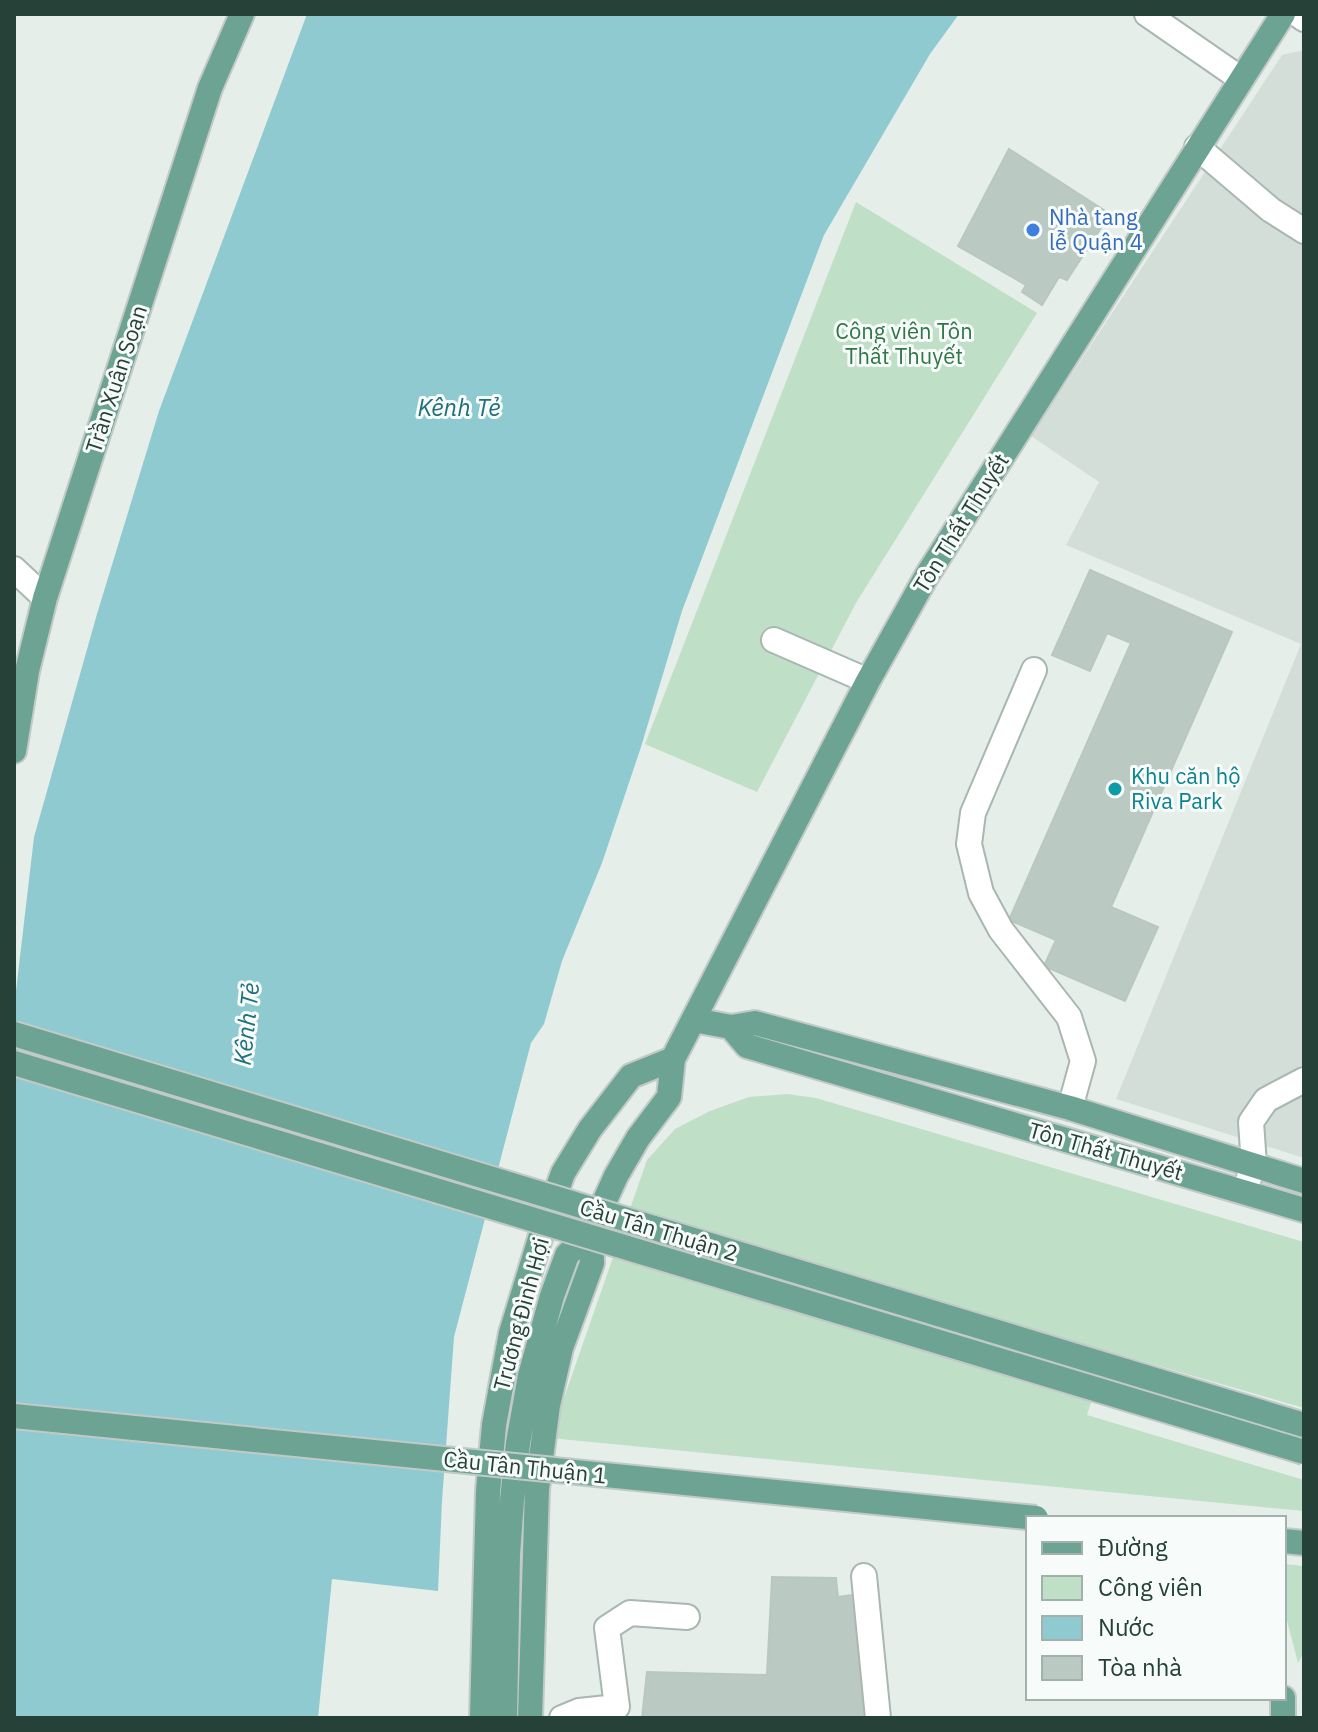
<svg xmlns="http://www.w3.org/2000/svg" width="1318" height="1732" font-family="'IBM Plex Sans',sans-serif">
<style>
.built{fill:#d4ded9}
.green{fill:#c0dfc7}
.water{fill:#90cad1}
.building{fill:#bbc9c3;stroke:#b8c8c1;stroke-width:2}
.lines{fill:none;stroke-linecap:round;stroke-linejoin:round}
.minor-casing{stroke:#a8b7b1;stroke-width:28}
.major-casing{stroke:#c2cac7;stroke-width:28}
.minor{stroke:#fff;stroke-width:24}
.major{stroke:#6ca392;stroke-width:24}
.major-bridge-casing{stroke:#c2cac7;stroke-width:28;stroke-linecap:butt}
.major-bridge{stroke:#6ca392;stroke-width:24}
.shop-dot{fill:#3f7fe0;stroke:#f7fbf9;stroke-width:3}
.culture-dot{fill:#0f9aa8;stroke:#f7fbf9;stroke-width:3}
.labels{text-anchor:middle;stroke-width:6;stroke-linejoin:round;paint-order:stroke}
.shop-label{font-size:22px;fill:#366cbe;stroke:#f7fbf9;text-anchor:start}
.park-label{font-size:22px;fill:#307748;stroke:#f7fbf9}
.street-label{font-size:22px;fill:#254138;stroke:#f7fbf9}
.culture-label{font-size:22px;fill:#0d838f;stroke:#f7fbf9;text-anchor:start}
.water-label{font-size:24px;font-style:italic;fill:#20707c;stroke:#f7fbf9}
</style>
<rect width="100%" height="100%" fill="#e6eeea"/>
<path class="built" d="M1304 50V1158L1116 1099 1301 644 1066 545 1099 482 1031 436 1282 55Z"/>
<path class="green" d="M856 202 1037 313 856 603 757 792 645 744Z
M787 1094 816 1098 1304 1242V1408L1107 1351 1087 1415 1304 1480V1511L550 1438 647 1160 675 1129 710 1111 749 1097Z
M1284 1564 1304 1566V1652L1298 1663 1284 1609Z"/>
<path class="water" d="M307 14H959L930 54 824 235 682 611 641 747 602 863 562 961 544 1024 531 1043 454 1337 442 1501 438 1591 332 1579 318 1718H14V1008L34 837 97 614 159 411Z"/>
<path class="building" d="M1009 149 1110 214 1067 280 1059 277 1042 305 1022 292 1026 285 958 246Z
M1090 570 1232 632 1111 907 1158 927 1125 1001 1044 966 1056 940 1009 920 1131 643 1107 633 1090 671 1052 655Z
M772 1577 836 1578 838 1597 859 1594 866 1718H642L647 1672 767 1675Z"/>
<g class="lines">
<g class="minor-casing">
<path id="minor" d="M1147 14 1241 79
M1297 14 1304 19
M1197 147 1271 210 1304 231
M14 569 45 598
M774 640 868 681
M1034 670 973 813 969 844 981 893 1001 930 1069 1017 1083 1061 1070 1108
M1244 1191 1254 1165 1251 1122 1266 1100 1304 1080
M864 1576 878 1718
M562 1718 579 1711 617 1707 607 1628 630 1613 687 1617"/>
</g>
<g class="major-casing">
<path id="major" d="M14 751 27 671 45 598 210 88 242 14
M694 1020 731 1027 755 1023 1070 1108 1304 1181
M731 1027 747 1046 1304 1210
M1284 1541 1304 1543
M482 1718 488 1491 494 1425 511 1333 543 1229 563 1173 590 1129 631 1076 673 1059
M505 1718 508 1554 512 1500 518 1443 530 1376 552 1296 567 1255 591 1231 616 1176 638 1138 669 1097 673 1059 868 681 926 577 1283 14
M530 1718 537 1489 548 1405 561 1348 592 1263 591 1231
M1283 1718V1698"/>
</g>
<use href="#minor" class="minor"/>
<use href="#major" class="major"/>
<g class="major-bridge-casing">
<path id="major-bridge" d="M14 1034 1304 1425
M14 1063 1304 1452
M14 1416 1036 1518"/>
</g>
<use href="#major-bridge" class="major-bridge"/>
</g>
<circle class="shop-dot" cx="1033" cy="230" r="8"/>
<circle class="culture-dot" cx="1115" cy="789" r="8"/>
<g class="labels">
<g class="shop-label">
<text x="1049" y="225">Nhà tang<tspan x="1049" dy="25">lễ Quận 4</tspan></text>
</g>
<g class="park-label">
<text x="904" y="339">Công viên Tôn<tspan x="904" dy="25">Thất Thuyết</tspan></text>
</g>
<g class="street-label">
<text transform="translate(116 379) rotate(-72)" y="8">Trần Xuân Soạn</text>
<text transform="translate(961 523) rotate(-58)" y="8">Tôn Thất Thuyết</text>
<text transform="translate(1106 1151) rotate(16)" y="8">Tôn Thất Thuyết</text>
<text transform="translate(659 1230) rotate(17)" y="8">Cầu Tân Thuận 2</text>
<text transform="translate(521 1314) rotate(-75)" y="8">Trương Đình Hợi</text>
<text transform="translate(525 1467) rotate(6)" y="8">Cầu Tân Thuận 1</text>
</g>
<g class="culture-label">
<text x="1131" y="784">Khu căn hộ<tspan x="1131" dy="25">Riva Park</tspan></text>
</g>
<g class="water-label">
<text x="459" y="416">Kênh Tẻ</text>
<text transform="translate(247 1024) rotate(-84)" y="8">Kênh Tẻ</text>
</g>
</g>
<rect width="1318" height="1732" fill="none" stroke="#254138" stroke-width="32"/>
<rect x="1026" y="1516" width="260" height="184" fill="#f7fbf9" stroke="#a3b1ac" stroke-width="2"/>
<rect x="1042" y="1542" width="40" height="12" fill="#6ca392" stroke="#a3b1ac" stroke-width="2"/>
<text x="1098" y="1556" font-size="24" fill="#254138">Đường</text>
<rect x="1042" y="1576" width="40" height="24" fill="#c0dfc7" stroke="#a3b1ac" stroke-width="2"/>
<text x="1098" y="1596" font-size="24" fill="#254138">Công viên</text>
<rect x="1042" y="1616" width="40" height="24" fill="#90cad1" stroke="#a3b1ac" stroke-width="2"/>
<text x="1098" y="1636" font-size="24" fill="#254138">Nước</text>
<rect x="1042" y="1656" width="40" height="24" fill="#bbc9c3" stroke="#a3b1ac" stroke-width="2"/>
<text x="1098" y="1676" font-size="24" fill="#254138">Tòa nhà</text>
</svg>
